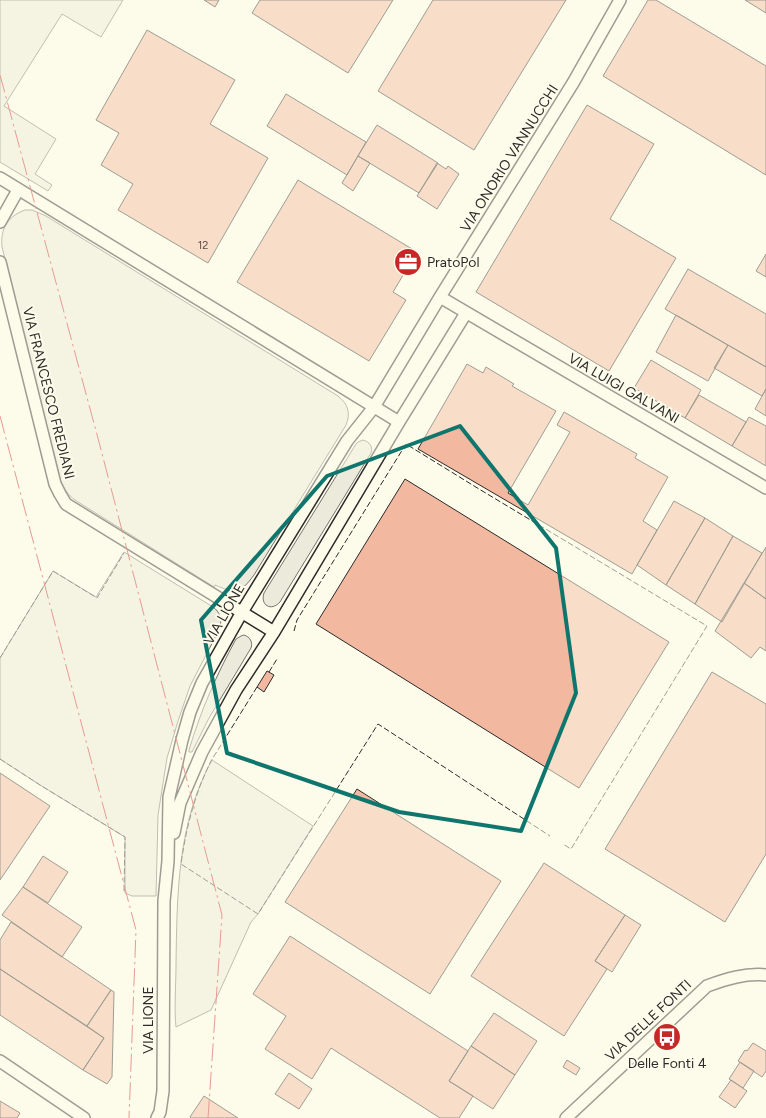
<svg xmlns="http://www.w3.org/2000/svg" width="766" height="1118" font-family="Figtree,sans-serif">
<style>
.green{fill:#ecebdb;stroke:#74746e}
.building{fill:#f2b8a0;stroke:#2b2b2b}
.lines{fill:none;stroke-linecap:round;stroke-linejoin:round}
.minor-casing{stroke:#2b2b2b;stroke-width:14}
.minor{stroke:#fdfbea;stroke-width:11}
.fence{stroke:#2b2b2b;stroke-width:1;stroke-dasharray:6 2.5;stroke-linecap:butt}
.power{stroke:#c62828;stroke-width:1;stroke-dasharray:18 4 2.5 4;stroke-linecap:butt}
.marked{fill:none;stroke:#0f766e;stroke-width:4;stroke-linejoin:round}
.labels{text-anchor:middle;stroke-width:4;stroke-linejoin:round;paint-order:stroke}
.number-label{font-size:11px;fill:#5d4e48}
.street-label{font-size:14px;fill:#2b2b2b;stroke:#fdfbea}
.poi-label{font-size:14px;fill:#2b2b2b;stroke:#fdfbea;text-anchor:start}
</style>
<rect width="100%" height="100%" fill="#fdfbea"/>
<path class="green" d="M0 0H123L101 37 62 14 4 106 56 139 35 174 52 185 48 191 0 162Z
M25 210H32L46 216 338 396C348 404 351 413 346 425L254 575C240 594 236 594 215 585L214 587 78 502C70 497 65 491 61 482L2 247C0 229 8 216 25 210Z
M363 440C370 442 373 447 371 453L280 602C271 612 260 605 264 593L356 444 358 442Z
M124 552 213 607C220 612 222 619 220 628L190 686 178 721 167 758 158 815 156 896H132L125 893V837L40 785 0 759V658L53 571 96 597Z
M244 635C250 637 253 642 251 648L209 718 192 752H189V750C201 710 216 676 236 639L241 636Z
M212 760 313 826 258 914 251 922 211 1010 176 1027C174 1010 176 984 176 966 177 896 177 823 212 760Z"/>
<path class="building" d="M204 0H219L215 7Z
M260 0H393L348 73 252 13Z
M433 0H566L474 150 378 91Z
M648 0H656L766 66V175L603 76Z
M745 0H766V13Z
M147 30 235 80 210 124 268 158 208 263 118 210 133 184 101 165 119 133 96 120Z
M286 94 366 142 347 175 267 126Z
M587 105 654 144 610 219 676 258 609 371 476 292Z
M377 125 438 163 419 193 358 156Z
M358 156 370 163 353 191 342 183Z
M437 163 446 169 448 166 459 174 437 209 417 196Z
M298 180 417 252 393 292 406 300 369 361 237 282Z
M766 254V277L756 271Z
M688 269 766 314V367L665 309Z
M676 315 728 345 708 381 656 352Z
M728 345 766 367V389L762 396 714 368Z
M651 360 701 390 685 418 634 388Z
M467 364 483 373 486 367 514 384 512 386 556 411 508 493 528 505 570 432 557 425 564 412 637 454 635 458 668 477 643 521 657 530 632 574 418 449Z
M766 389V416L755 409Z
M699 395 746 422 732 446 685 418Z
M749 417 766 426V466L732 446Z
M405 479 669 642 579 788 316 624Z
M674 501 705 518 666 585 637 565Z
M705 518 733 536 695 604 666 585Z
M733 536 762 553 722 622 695 604Z
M766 547V599L744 583Z
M744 583 766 599V651L760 647 751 658 715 631Z
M267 671 274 675 264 692 257 687Z
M712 672 766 704V854L725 922 605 849Z
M0 773 50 806 0 880Z
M357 789 501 881 430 994 285 902Z
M43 856 68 872 48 903 23 887Z
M544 863 625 915 595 961 607 969 564 1036 471 976Z
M23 887 82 927 62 957 2 915Z
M625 915 641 925 612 972 595 961Z
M11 922 111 990 87 1026 0 969V940Z
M290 936 468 1051 449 1081 473 1096 459 1118H440L331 1048 312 1079 265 1049 286 1016 253 994Z
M0 969 104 1038 83 1070 0 1015Z
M111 990 114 992 112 1077 107 1084 83 1070 104 1038 87 1026Z
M494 1013 537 1041 515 1075 471 1046Z
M753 1043 766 1051V1071L762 1077 738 1061 745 1050 747 1051Z
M471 1046 515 1075 493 1109 449 1081Z
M567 1060 580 1068 576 1075 563 1067Z
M740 1062 754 1071 743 1088 729 1079Z
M289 1073 312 1089 299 1109 275 1094Z
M731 1080 747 1091 735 1108 719 1097Z
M204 1096 238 1118H191L190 1117Z
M0 1101 20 1113 17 1118H0Z"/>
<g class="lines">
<g class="minor-casing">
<path id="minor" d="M0 178 399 422
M0 222 18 190
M0 262 55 484 60 494 66 504 274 632
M440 297 766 488
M174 833 180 803 202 752 236 690 274 632 399 422 466 313
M0 1061 84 1118
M157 1118 160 1112 163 1091 164 901 168 861 169 797 182 740 190 712 202 683 242 612 347 441 374 407 440 297 573 83 620 0
M566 1118 707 986C726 979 745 973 766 975"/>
</g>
<use href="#minor" class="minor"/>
<path class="fence" d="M294 631 297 620 406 444 479 489 707 626 571 849 563 844
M0 658 53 571 97 598 124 553
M269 672 277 659
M257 687 211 761C195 793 186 828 181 864L258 914 378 724 550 836
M0 759 40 785 125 837 124 892"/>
<path class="power" d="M0 75 99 442 222 915 208 1118
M0 416 136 930 129 1118"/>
</g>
<path d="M0 0H766V1118H0ZM460 426 556 548 576 693 521 831 399 812 227 753 201 620 327 476Z" fill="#fdfbea" fill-opacity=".55" fill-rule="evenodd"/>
<path class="marked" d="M460 426 556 548 576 693 521 831 399 812 227 753 201 620 327 476Z"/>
<defs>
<g id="office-disc" transform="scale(1.4375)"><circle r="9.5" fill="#c62828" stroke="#fdfbea"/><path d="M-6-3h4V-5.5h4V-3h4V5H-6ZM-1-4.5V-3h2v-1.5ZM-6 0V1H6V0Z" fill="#fff"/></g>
<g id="bus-disc" transform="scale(1.4375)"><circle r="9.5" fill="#c62828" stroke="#fdfbea"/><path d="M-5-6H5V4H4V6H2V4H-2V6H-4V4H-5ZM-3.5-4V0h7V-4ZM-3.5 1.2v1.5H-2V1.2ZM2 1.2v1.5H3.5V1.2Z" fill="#fff"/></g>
</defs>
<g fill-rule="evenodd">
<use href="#office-disc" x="408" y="262"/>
<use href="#bus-disc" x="667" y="1037"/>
</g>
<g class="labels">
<g class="number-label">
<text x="203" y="249">12</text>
</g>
<g class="street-label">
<text transform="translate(509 158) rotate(-58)" y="5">VIA ONORIO VANNUCCHI</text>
<text transform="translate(624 388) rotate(30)" y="5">VIA LUIGI GALVANI</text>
<text transform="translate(49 393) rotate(76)" y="5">VIA FRANCESCO FREDIANI</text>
<text transform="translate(224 614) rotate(-60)" y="5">VIA LIONE</text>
<text transform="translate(148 1020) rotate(-90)" y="5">VIA LIONE</text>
<text transform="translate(648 1020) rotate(-43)" y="5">VIA DELLE FONTI</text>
</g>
<g class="poi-label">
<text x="427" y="267">PratoPol</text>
<text x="667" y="1068" text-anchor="middle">Delle Fonti 4</text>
</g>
</g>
</svg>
